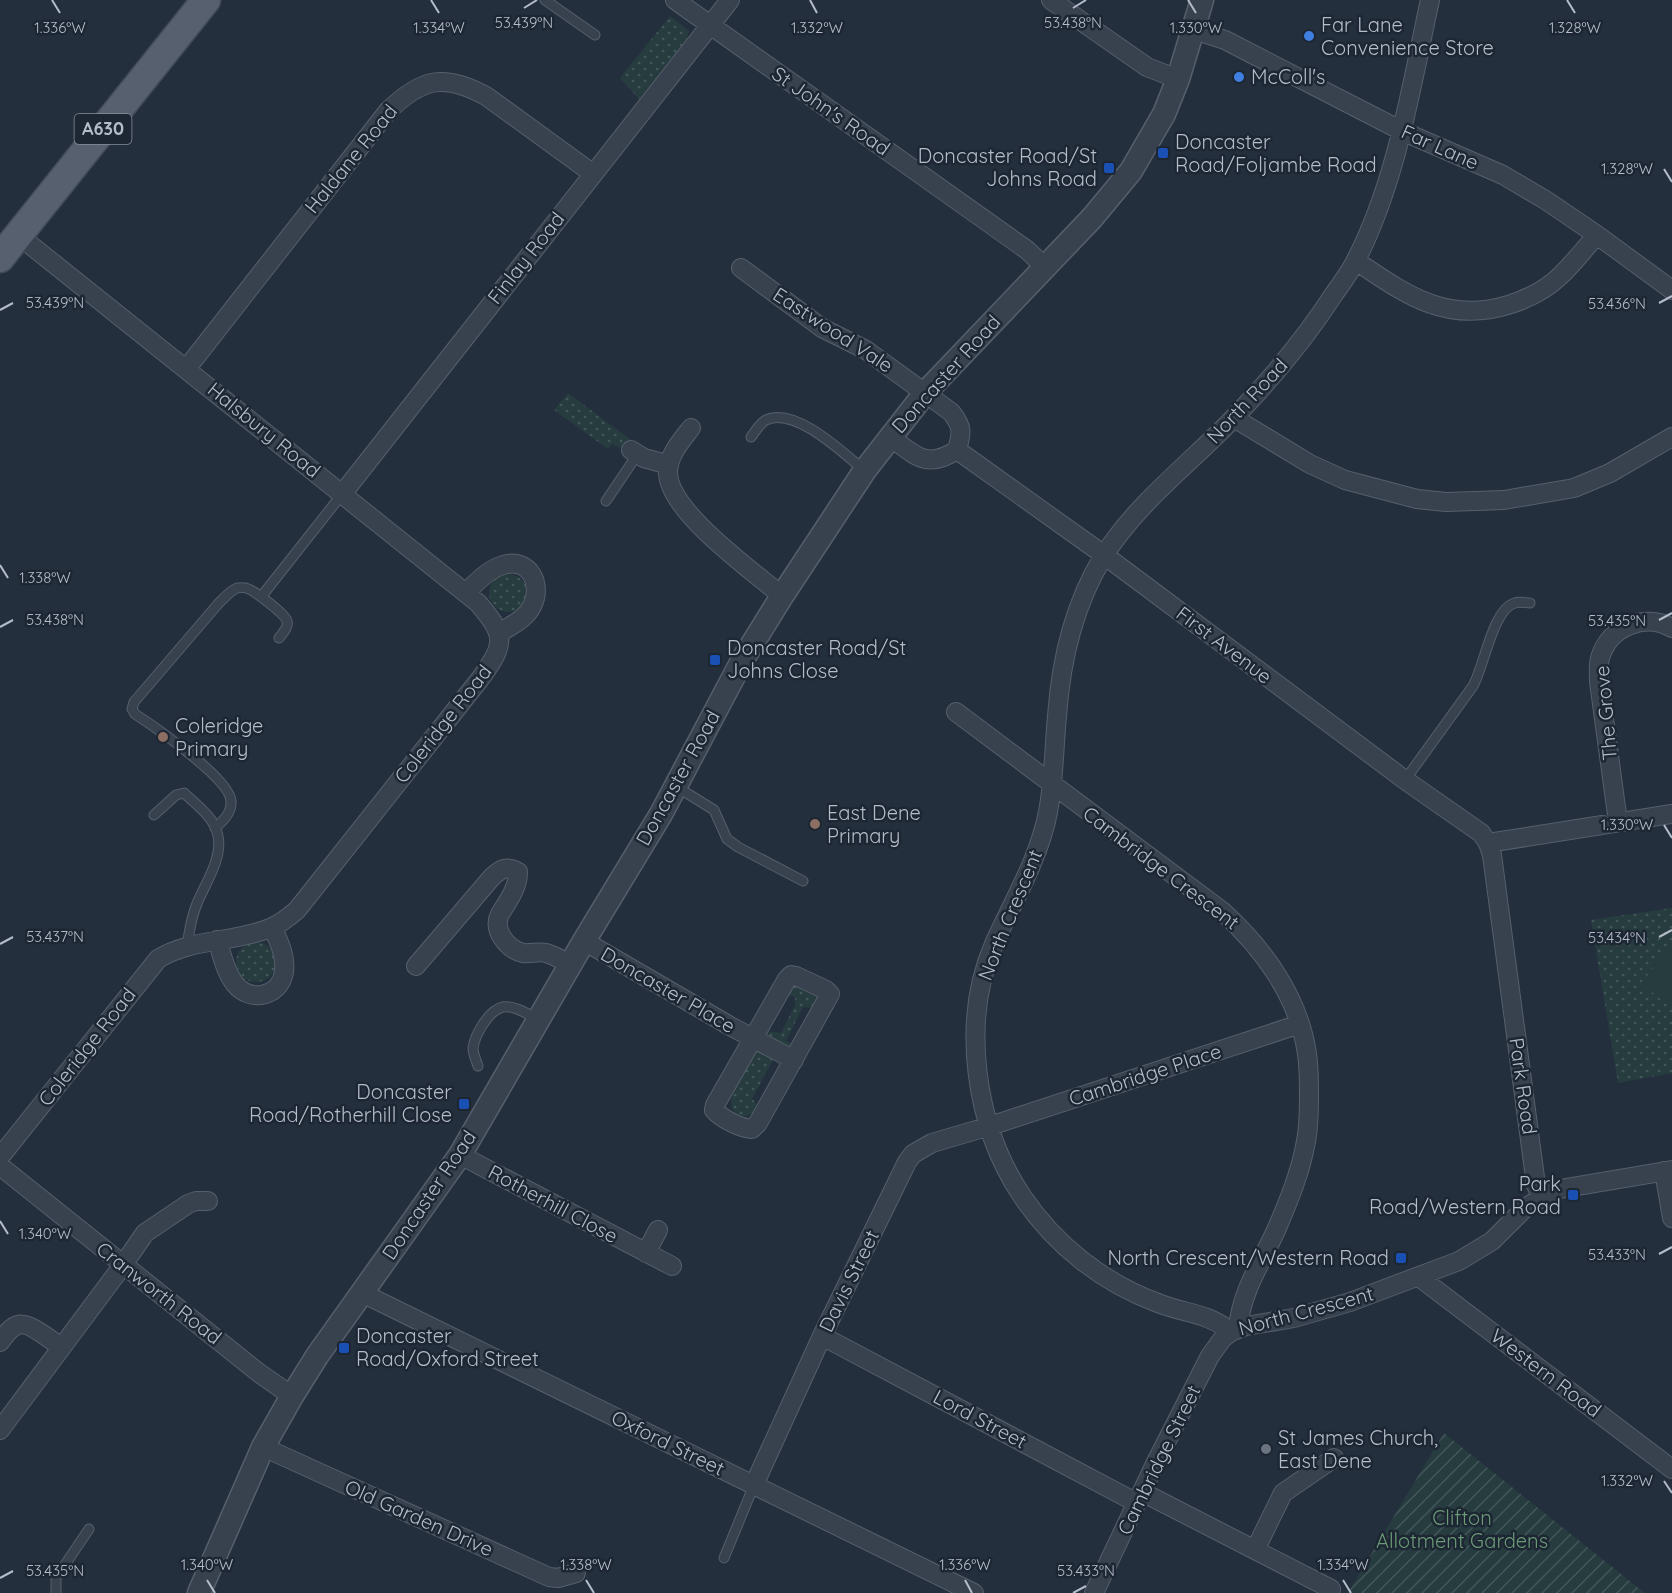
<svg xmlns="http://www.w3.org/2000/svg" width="1672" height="1593" font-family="Quicksand,sans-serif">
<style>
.grass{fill:url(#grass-dots)}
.garden{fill:url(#garden-furrows)}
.pitch{fill:#263c3f}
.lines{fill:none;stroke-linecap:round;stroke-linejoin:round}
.service-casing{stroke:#565f6c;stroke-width:11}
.minor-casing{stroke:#565f6c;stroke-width:20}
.tertiary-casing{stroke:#565f6c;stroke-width:25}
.primary-casing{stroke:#414a57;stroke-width:31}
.service{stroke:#38414e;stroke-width:9}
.minor{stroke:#38414e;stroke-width:18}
.tertiary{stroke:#38414e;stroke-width:22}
.primary{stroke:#56606e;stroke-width:28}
.ticks{fill:none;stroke:#b4bcc9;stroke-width:2}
.shop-dot{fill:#3f7fe0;stroke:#1d2633;stroke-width:2}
.transit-dot{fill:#1a4fb4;stroke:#1d2633;stroke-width:2}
.education-dot{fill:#8d6e63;stroke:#1d2633;stroke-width:2}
.worship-dot{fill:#6b7280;stroke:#1d2633;stroke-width:2}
.labels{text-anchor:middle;stroke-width:5;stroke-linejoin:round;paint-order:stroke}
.shield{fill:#1d2633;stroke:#878f9c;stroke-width:1.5}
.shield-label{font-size:18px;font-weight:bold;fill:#b4bcc9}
.poi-label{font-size:20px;fill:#b4bcc9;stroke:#1d2633;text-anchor:start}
.street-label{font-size:20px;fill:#b4bcc9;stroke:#1d2633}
.park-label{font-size:20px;fill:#6b9a76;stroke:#1d2633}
.ticks-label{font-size:15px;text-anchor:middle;fill:#b4bcc9;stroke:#1d2633;stroke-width:5;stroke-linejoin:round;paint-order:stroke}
</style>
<defs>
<pattern id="grass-dots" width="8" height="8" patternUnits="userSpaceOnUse" patternTransform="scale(1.5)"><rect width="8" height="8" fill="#263c3f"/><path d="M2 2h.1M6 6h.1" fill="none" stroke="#435659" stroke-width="1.8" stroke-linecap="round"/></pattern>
<pattern id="garden-furrows" width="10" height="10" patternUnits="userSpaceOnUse" patternTransform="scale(1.5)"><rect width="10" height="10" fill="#263c3f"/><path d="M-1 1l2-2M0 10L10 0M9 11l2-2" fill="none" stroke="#435659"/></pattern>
</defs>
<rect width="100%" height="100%" fill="#242f3e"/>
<path class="grass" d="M670 16 689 31 686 40 639 99 620 78Z
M568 393 631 440 623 449 612 444 608 449 554 410Z
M489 593a19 19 0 1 1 38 0a19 19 0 1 1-38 0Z
M1672 908V1073L1618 1083 1591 920Z
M236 962a20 20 0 1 1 40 0a20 20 0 1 1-40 0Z
M794 983 818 993 820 1000 816 1009 803 1007 786 1041 796 1045 787 1049 764 1037V1031L781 1033 795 1005V997L785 994Z
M754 1048 774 1058 752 1099 759 1106C754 1112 748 1119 739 1115 717 1105 747 1063 754 1048Z"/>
<path class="garden" d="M1444 1433 1645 1593H1348Z"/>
<path class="pitch" d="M1672 945V1002L1669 1006 1641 983Z"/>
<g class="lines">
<g class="service-casing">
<path id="service" d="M545 0 595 35
M751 437C755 432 760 423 766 420 795 406 843 453 864 470
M606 501 637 455
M261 597 343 493
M1405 780 1473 686C1484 667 1493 608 1515 603 1519 601 1526 603 1530 603
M677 787 714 810 727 839 738 847 803 881
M154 815 176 795 184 793C197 805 215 818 218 836 223 859 204 885 196 906 191 919 189 932 187 946
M215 828C223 821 232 813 231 801 230 779 155 727 135 714L132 709 134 702 218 604C224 598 230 591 237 588 238 588 245 587 246 588 254 590 285 614 287 621 289 627 282 634 279 638
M478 1066C476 1060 473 1054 473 1048 475 1034 489 1010 503 1007 515 1005 529 1015 539 1020
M724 1558 754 1485
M56 1593V1578L89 1529"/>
</g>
<g class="minor-casing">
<path id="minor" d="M675 0 1027 250 1045 267
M1051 0 1147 67 1178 79
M1194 30 1225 40 1402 131 1503 175 1547 201 1597 235 1672 290
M1356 261C1405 294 1446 324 1508 305 1527 299 1546 290 1560 276 1573 264 1585 248 1597 235
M741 268 822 328 866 350 951 412C963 427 962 432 957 450 926 470 915 455 890 437
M187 368 388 111C422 78 444 73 486 96L592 173
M1234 418 1310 464 1345 480 1417 499 1446 502 1504 500 1574 488 1610 473 1672 437
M691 428C681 441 668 455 668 473 669 512 753 571 782 596
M631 450 644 458 669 465
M957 450 1104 555 1405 780 1481 833 1488 843 1492 855 1536 1185 1541 1196
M343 493 730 0
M466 593C476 582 489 569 503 565 530 557 543 585 532 606 526 619 511 625 500 633
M956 712 1222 911C1263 948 1299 997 1307 1054 1309 1067 1309 1082 1309 1095 1309 1110 1309 1126 1306 1141 1301 1171 1289 1200 1277 1228 1262 1262 1241 1291 1238 1329
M1618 822 1599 682C1599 674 1598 665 1600 658 1609 626 1645 613 1672 628
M1488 843 1672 814
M217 940C222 954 225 972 235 984 250 1003 280 997 284 972 286 956 279 941 272 927
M584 941 730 1026 794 1060
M416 966 492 877C501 869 506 865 518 872 518 888 508 901 500 914 492 930 507 949 523 953 530 954 539 951 546 953 554 955 563 961 571 964
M791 975 796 976 826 990 830 994 758 1123 752 1129C740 1128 722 1119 714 1110L715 1105 787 979Z
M460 1155 672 1266
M0 1157 158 959C192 938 234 943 270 928 280 924 289 917 297 910L480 679C506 643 506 636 478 603L18 235
M0 1166 259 1373 292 1396
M1664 1171 1672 1218
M646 1253 658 1230
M1419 1277 1672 1469
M362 1293 974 1593
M1231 1332C1207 1312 1185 1314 1158 1303 1103 1283 1055 1245 1022 1196 975 1126 960 1022 994 944 1013 901 1039 859 1048 812 1054 780 1054 748 1057 716 1061 660 1073 606 1103 557 1140 498 1199 457 1245 406 1278 371 1308 334 1334 294 1342 283 1350 272 1356 260 1397 180 1411 87 1430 0
M822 1336 1137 1503
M0 1342C5 1336 10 1327 18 1325 28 1321 52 1341 61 1347
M0 1430 123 1265 145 1233 188 1204 196 1201H208
M263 1447 549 1577 558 1578 576 1573
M754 1485 822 1336 907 1162 913 1154 932 1143 990 1126 1300 1024
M1142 1492 1331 1589
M1255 1550 1283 1493 1334 1458
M1094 1593 1156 1462 1210 1356 1223 1338 1231 1332 1246 1326 1294 1318 1350 1302 1459 1261 1492 1241 1525 1208 1554 1190 1672 1170"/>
</g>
<g class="tertiary-casing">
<path id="tertiary" d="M199 1593 263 1447 292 1396 317 1356 460 1155 584 941 661 814 743 659 782 596 865 470 925 393 1092 218 1131 171 1164 114 1178 79 1202 0"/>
</g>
<g class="primary-casing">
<path id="primary" d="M0 258 206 0"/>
</g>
<use href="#service" class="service"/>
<use href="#minor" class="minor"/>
<use href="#tertiary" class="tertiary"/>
<use href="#primary" class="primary"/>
</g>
<path class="ticks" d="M52 0 60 13M431 0 439 13M810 0 817 13M1188 0 1196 13M1567 0 1575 13M524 8 537 0M1073 8 1086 0M1664 169 1672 182M1659 303 1672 296M0 310 13 303M0 565 8 578M1659 620 1672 613M0 627 13 620M1664 825 1672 838M1659 937 1672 930M0 944 13 937M0 1221 8 1234M1659 1254 1672 1247M1664 1481 1672 1493M0 1578 13 1571M207 1580 215 1593M586 1580 594 1593M965 1580 972 1593M1343 1580 1351 1593M1073 1593 1086 1586"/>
<g class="shop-dot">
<circle cx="1309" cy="36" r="6"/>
<circle cx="1239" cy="77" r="6"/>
</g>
<g class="transit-dot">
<rect x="1157" y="147" width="12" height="12" rx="3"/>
<rect x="1103" y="162" width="12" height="12" rx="3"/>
<rect x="709" y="654" width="12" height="12" rx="3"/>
<rect x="458" y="1098" width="12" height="12" rx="3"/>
<rect x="1567" y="1189" width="12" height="12" rx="3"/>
<rect x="1395" y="1252" width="12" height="12" rx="3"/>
<rect x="338" y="1342" width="12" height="12" rx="3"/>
</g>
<g class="education-dot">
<circle cx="163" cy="737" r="6"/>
<circle cx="815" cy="824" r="6"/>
</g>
<circle class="worship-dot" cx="1266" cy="1449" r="6"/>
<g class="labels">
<rect class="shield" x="74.5" y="114" width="57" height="30" rx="4.5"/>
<g class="shield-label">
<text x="103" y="135">A630</text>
</g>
<g class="poi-label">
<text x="1321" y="32">Far Lane<tspan x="1321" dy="23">Convenience Store</tspan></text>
<text x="1251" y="84">McColl's</text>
<text x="1175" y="149">Doncaster<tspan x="1175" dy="23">Road/Foljambe Road</tspan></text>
<text x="1097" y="163" text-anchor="end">Doncaster Road/St<tspan x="1097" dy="23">Johns Road</tspan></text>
<text x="727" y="655">Doncaster Road/St<tspan x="727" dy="23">Johns Close</tspan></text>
<text x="175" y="733">Coleridge<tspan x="175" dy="23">Primary</tspan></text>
<text x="827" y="820">East Dene<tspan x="827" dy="23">Primary</tspan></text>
<text x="452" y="1099" text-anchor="end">Doncaster<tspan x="452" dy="23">Road/Rotherhill Close</tspan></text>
<text x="1561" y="1191" text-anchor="end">Park<tspan x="1561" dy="23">Road/Western Road</tspan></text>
<text x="1389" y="1265" text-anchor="end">North Crescent/Western Road</text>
<text x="356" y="1343">Doncaster<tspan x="356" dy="23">Road/Oxford Street</tspan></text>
<text x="1278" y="1445">St James Church,<tspan x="1278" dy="23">East Dene</tspan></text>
</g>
<g class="street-label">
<text transform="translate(831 111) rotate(35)" y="7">St John's Road</text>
<text transform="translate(1440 147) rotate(24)" y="7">Far Lane</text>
<text transform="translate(351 159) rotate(-51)" y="7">Haldane Road</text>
<text transform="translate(526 258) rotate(-52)" y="7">Finlay Road</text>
<text transform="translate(833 330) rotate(33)" y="7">Eastwood Vale</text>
<text transform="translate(946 374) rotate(-48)" y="7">Doncaster Road</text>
<text transform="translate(1247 401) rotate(-47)" y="7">North Road</text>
<text transform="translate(264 430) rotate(39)" y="7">Halsbury Road</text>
<text transform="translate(1224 645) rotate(37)" y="7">First Avenue</text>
<text transform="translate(1606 713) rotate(-95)" y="7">The Grove</text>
<text transform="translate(443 724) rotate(-52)" y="7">Coleridge Road</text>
<text transform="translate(678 778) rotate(-61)" y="7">Doncaster Road</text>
<text transform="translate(1161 868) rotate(37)" y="7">Cambridge Crescent</text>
<text transform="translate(1010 915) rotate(-68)" y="7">North Crescent</text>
<text transform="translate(668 990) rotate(30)" y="7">Doncaster Place</text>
<text transform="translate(87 1047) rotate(-52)" y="7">Coleridge Road</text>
<text transform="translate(1145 1075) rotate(-18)" y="7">Cambridge Place</text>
<text transform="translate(1523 1086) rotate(82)" y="7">Park Road</text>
<text transform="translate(429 1195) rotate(-56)" y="7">Doncaster Road</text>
<text transform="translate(553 1204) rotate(28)" y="7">Rotherhill Close</text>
<text transform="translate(849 1281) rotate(-64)" y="7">Davis Street</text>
<text transform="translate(159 1293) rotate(38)" y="7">Cranworth Road</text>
<text transform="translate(1306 1311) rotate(-15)" y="7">North Crescent</text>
<text transform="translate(1546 1373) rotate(37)" y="7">Western Road</text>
<text transform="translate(980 1419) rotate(28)" y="7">Lord Street</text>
<text transform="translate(668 1443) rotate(26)" y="7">Oxford Street</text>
<text transform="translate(1159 1460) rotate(-64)" y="7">Cambridge Street</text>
<text transform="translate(419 1518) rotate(24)" y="7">Old Garden Drive</text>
</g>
<g class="park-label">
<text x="1462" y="1525">Clifton<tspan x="1462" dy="23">Allotment Gardens</tspan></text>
</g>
</g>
<g class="ticks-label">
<text x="524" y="28">53.439°N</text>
<text x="1073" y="28">53.438°N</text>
<text x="60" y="33">1.336°W</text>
<text x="439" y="33">1.334°W</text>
<text x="817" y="33">1.332°W</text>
<text x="1196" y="33">1.330°W</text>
<text x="1575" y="33">1.328°W</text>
<text x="1627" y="174">1.328°W</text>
<text x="55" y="308">53.439°N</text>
<text x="1617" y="309">53.436°N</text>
<text x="45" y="583">1.338°W</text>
<text x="55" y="625">53.438°N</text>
<text x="1617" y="626">53.435°N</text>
<text x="1627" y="830">1.330°W</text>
<text x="55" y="942">53.437°N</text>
<text x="1617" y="943">53.434°N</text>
<text x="45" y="1239">1.340°W</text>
<text x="1617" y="1260">53.433°N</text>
<text x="1627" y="1486">1.332°W</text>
<text x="207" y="1570">1.340°W</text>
<text x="586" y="1570">1.338°W</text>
<text x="965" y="1570">1.336°W</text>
<text x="1343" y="1570">1.334°W</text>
<text x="1086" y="1576">53.433°N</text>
<text x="55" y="1576">53.435°N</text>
</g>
</svg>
